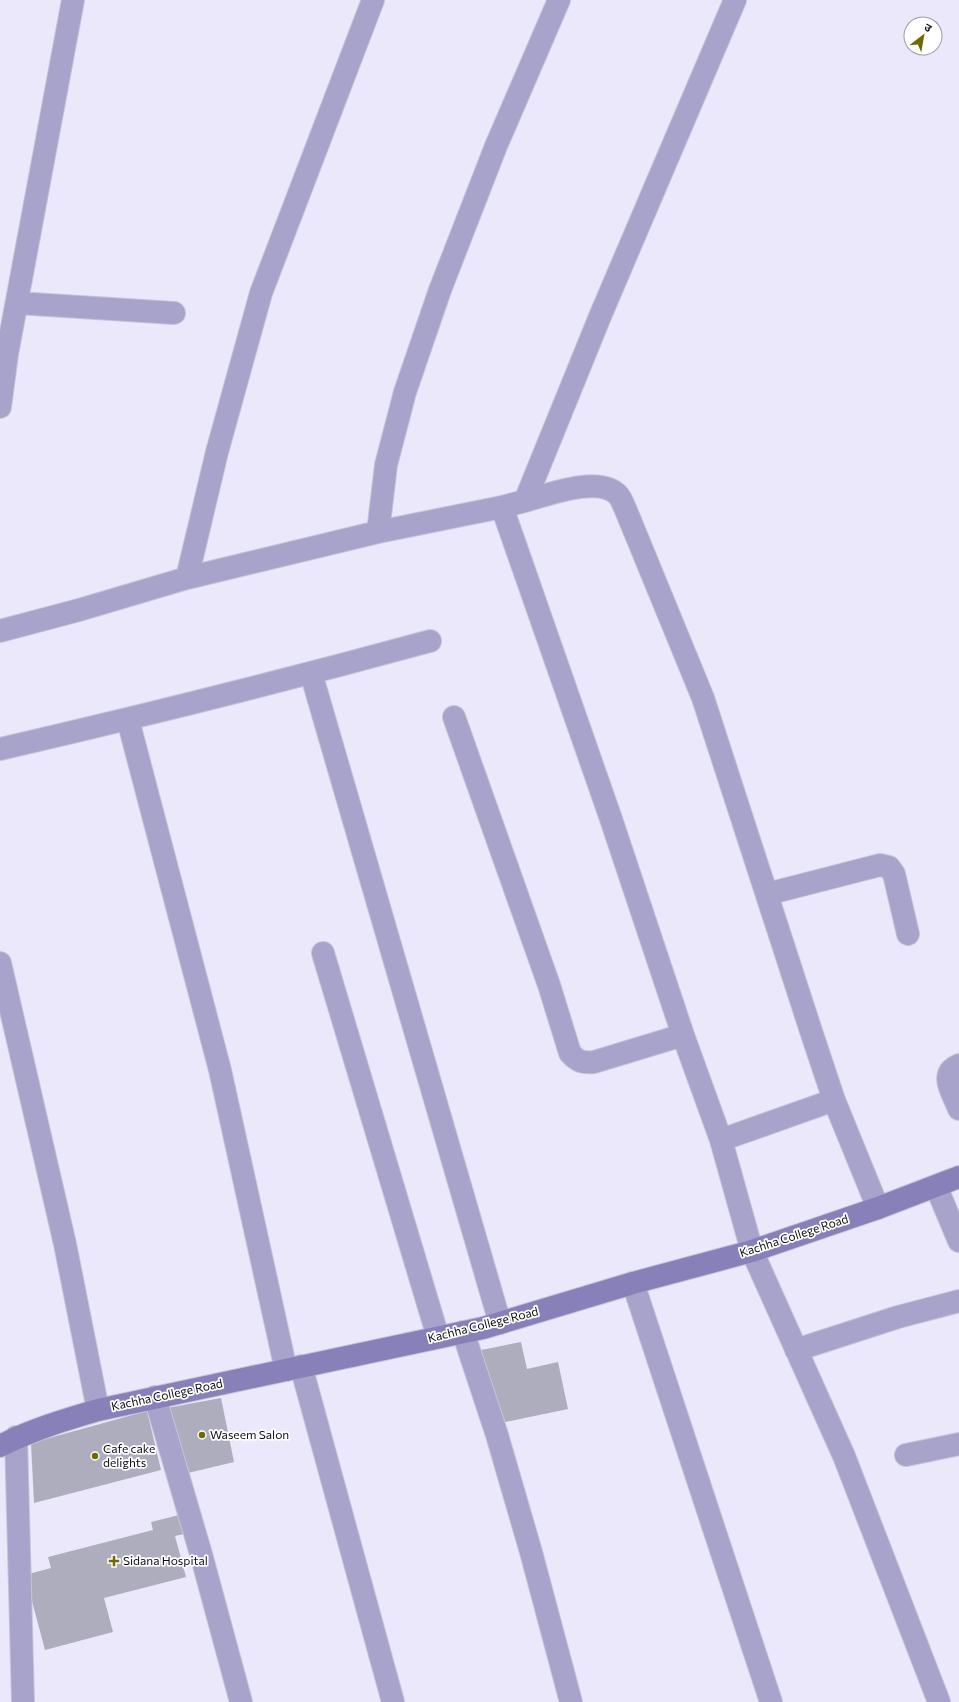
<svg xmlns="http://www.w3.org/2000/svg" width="959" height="1702" font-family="Commissioner,'Noto Sans Devanagari',sans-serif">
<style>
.building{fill:#aeadbe}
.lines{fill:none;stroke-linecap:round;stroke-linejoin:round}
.street-casing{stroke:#c6c5d5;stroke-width:24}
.secondary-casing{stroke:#c6c5d5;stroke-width:24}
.street{stroke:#a7a3cb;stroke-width:22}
.secondary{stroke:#8780b9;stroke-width:22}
.poi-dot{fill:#716a03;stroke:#fff;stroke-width:1.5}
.labels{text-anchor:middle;stroke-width:3.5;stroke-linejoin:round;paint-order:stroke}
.street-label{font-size:12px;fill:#0c0b11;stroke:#fff}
.poi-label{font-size:12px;fill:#0c0b11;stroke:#fff;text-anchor:start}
</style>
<rect width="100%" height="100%" fill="#eae8fa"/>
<path class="building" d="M521 1342 527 1369 558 1362 568 1409 496 1424 481 1350Z
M221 1398 234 1462 188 1473 167 1408Z
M147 1411 161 1470 34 1503 31 1443Z
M187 1513 193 1532 175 1536 186 1577 104 1598 113 1632 45 1650 25 1575 51 1568 48 1557 153 1530 151 1522Z"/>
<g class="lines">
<g class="street-casing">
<path id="street" d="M735 0 601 314 525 501 502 507 610 816 683 1035 721 1140 752 1251 844 1456 939 1702
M17 303 174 313
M0 407 7 354 73 0
M525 501C547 495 599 475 618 495 621 498 623 504 625 508L703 698 811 1031 834 1100 878 1208
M378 532 386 465 405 392 440 290 496 146 559 0
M187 578 217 452 261 293 373 0
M0 631 79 610 187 578 378 532 502 507
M311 673 500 1323
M454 717 549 985 570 1053C578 1062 583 1063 594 1062L683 1035
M128 720 220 1070 286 1370
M0 749C144 716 287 680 430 641
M767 894 880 865 889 867 894 874 908 934
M323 953 438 1337
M0 963 65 1244 98 1410
M959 1065C938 1074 953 1093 959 1109
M721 1140 834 1100
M936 1186 959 1241
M633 1283 771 1702
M463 1332 497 1435 531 1552 571 1702
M796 1350 898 1317 959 1301
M301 1366 393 1702
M155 1397 201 1554 241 1702
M16 1437 23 1702
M906 1455 959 1444"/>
</g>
<g class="secondary-casing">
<path id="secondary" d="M0 1446C31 1430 64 1420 98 1410L483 1328 633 1283 752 1251 878 1208 959 1177"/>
</g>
<use href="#street" class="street"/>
<use href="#secondary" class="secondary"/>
</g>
<g class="poi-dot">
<circle cx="202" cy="1435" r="4"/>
<circle cx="95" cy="1456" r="4"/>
<path d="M112 1555h4v4h4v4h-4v4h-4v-4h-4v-4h4z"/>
</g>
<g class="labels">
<g class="street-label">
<text transform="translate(794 1236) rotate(-18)" y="4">Kachha College Road</text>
<text transform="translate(483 1325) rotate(-14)" y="4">Kachha College Road</text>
<text transform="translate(167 1395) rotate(-12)" y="4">Kachha College Road</text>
</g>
<g class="poi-label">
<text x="210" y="1439">Waseem Salon</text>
<text x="103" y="1453">Cafe cake<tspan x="103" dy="14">delights</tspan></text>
<text x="123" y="1565">Sidana Hospital</text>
</g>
</g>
<g transform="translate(923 36) rotate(31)"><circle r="19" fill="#ffffff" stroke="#9e9da0"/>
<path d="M0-3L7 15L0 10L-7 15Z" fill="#716a03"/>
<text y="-6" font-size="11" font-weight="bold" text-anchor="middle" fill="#0c0b11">उ</text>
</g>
</svg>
